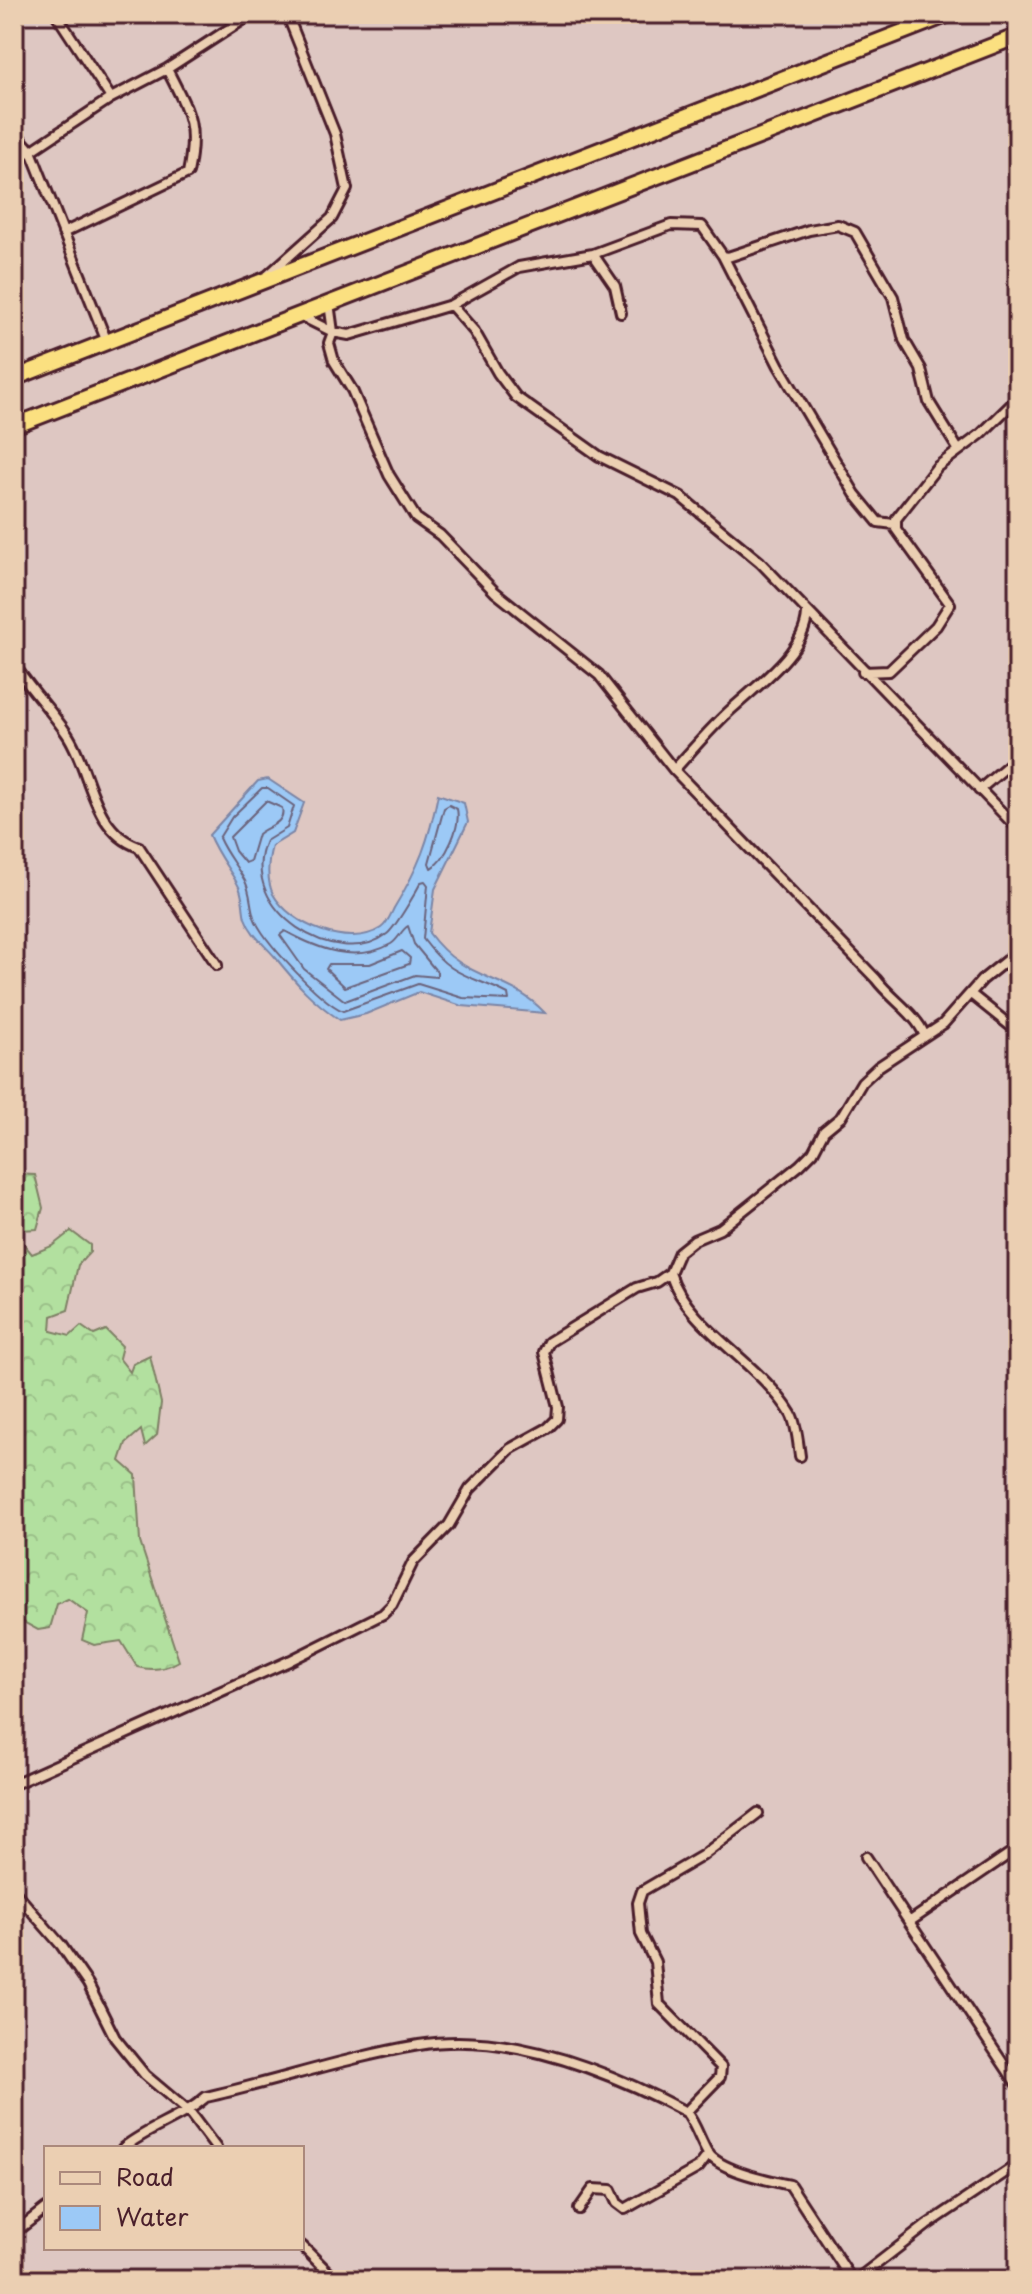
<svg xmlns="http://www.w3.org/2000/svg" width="1032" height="2294" font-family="'Playpen Sans',sans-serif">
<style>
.forest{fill:url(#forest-crowns);stroke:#7e8065;stroke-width:2}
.water{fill:#9cc9f6;stroke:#7b85a5;stroke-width:2}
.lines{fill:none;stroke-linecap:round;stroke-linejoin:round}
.shore{stroke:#6b637c;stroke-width:2}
.street-casing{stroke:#4a1f2b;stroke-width:14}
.highway-casing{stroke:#4a1f2b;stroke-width:20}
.street{stroke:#ebcfb2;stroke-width:8}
.highway{stroke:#fbe080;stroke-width:14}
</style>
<defs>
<pattern id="forest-crowns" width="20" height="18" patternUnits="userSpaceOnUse" patternTransform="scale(2)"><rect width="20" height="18" fill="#b2e09f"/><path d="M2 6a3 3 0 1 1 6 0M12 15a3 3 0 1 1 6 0" fill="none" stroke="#9bc089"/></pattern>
</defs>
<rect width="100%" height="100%" fill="#dec7c2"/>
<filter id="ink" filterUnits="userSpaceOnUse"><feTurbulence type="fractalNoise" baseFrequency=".0125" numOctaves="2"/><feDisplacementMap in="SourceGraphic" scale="16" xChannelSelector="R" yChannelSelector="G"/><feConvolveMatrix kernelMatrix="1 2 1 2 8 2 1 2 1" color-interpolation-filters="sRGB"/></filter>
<g filter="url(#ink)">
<path class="forest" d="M14 1174 35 1175 43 1208 37 1229 21 1230 22 1242 32 1254 52 1246 71 1231 90 1245V1252L78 1265 68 1310 52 1316 51 1331 70 1336 81 1326 94 1335 106 1330 122 1346 119 1358 130 1372 133 1364 150 1356 161 1403 157 1435 145 1446 141 1430 126 1443 120 1461 136 1475 140 1542 179 1661C165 1669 153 1671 137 1667L121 1641 94 1645 82 1640 88 1613 68 1599 57 1604 50 1628 38 1630 14 1617Z"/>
<path class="water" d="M268 779 304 803 293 833 272 846C268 861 266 879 273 894 290 925 349 949 381 928 387 924 391 914 394 908 419 867 429 841 438 794L464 803 468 822 435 889 429 933C466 984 507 972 545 1013L462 1006 419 992 366 1014 340 1020C312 1001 296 983 275 957 264 944 251 935 245 918 242 906 244 894 237 883 227 866 217 854 209 835L258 781Z"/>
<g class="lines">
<path class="shore" d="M262 788H268L294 806 287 828 266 841C236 910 338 972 387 934 395 928 416 892 421 882L425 881 428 885 423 939C453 979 469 974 508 994L509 1000 463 998 418 984 343 1011C320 1001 262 940 254 917 250 905 251 893 245 881 236 865 226 854 219 838L232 817Z
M266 801 282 808C286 824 267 826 258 834L250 861 245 863 235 851 230 837Z
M449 805 457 809C461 826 446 860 431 868L429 863 444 808Z
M408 926 414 944 437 972V977L415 975 345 1001 304 969 280 935 285 931C318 949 355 964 391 944 399 939 401 930 408 926Z
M402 951 410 958 409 964 345 987 326 969 329 964H370Z"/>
<g class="street-casing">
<path id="street" d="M56 14 111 98
M14 131 31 151 107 342
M14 157 31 151 111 98 167 69 252 14
M63 233 188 173C198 124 189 113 167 69
M593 254 615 286 621 313
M723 256 779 366 855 494 878 522 894 524
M266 277 332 218 347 189 335 134 287 14
M329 303 333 332 329 343 334 361 352 390 389 475 416 518 440 535 495 592 599 675 674 770
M451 305 519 267 593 254 671 225 702 226 723 256 728 257 809 230 838 225 855 232 893 297 904 340 921 369 929 402 958 449
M301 316 333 332 349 335 451 305 474 331 498 373 516 397 599 456 680 496 760 562 1018 829
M807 614C805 651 760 683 735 706 714 724 693 749 674 770L876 979C890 998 916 1014 924 1034
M14 664C30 689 51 710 67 734 91 769 91 831 139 847L217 965
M863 672 889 671 936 626 950 604 896 529V519L937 467 981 434 1018 398
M979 790 1018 757
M972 995 1018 1032
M670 1273C688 1329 760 1362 791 1414 797 1425 798 1443 800 1456
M14 1784 289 1661 383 1614 392 1605 413 1562 449 1525 470 1489 510 1449 548 1428 557 1419 558 1407 544 1352 549 1342 637 1288 657 1282 670 1273 679 1252 694 1240 720 1229 800 1165 813 1152 824 1131 841 1117 862 1082 878 1067 943 1024 982 980 1018 951
M866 1857 1018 2086
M14 1891 61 1945 88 1984 115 2038 145 2075 189 2112 216 2148
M909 1922 1018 1848
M686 2112 720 2077 721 2067 659 2004 655 1962 641 1934 638 1903 642 1891 702 1856 758 1813
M123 2148C149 2127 181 2119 206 2097 277 2081 348 2057 419 2045 509 2030 609 2071 686 2112 696 2125 699 2138 707 2152 720 2171 768 2180 790 2185L852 2280
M579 2209 593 2189 611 2190 617 2203 625 2209 698 2168 709 2154
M14 2233 46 2208
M302 2246 336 2280
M856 2280 927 2225 1018 2164"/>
</g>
<g class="highway-casing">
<path id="highway" d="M14 378 949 14
M14 426 1018 36"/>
</g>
<use href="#street" class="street"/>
<use href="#highway" class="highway"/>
</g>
</g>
<rect width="1032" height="2294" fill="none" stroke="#ebcfb2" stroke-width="48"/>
<rect x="24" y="24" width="984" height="2246" fill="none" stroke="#4a1f2b" stroke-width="3" filter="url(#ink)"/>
<rect x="44" y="2146" width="260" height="104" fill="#ebcfb2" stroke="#ab897c" stroke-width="2"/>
<rect x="60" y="2172" width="40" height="12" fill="#ebcfb2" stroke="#ab897c" stroke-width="2"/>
<text x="116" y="2186" font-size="24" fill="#4a1f2b">Road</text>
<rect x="60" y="2206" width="40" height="24" fill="#9cc9f6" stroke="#ab897c" stroke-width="2"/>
<text x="116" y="2226" font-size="24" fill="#4a1f2b">Water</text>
</svg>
